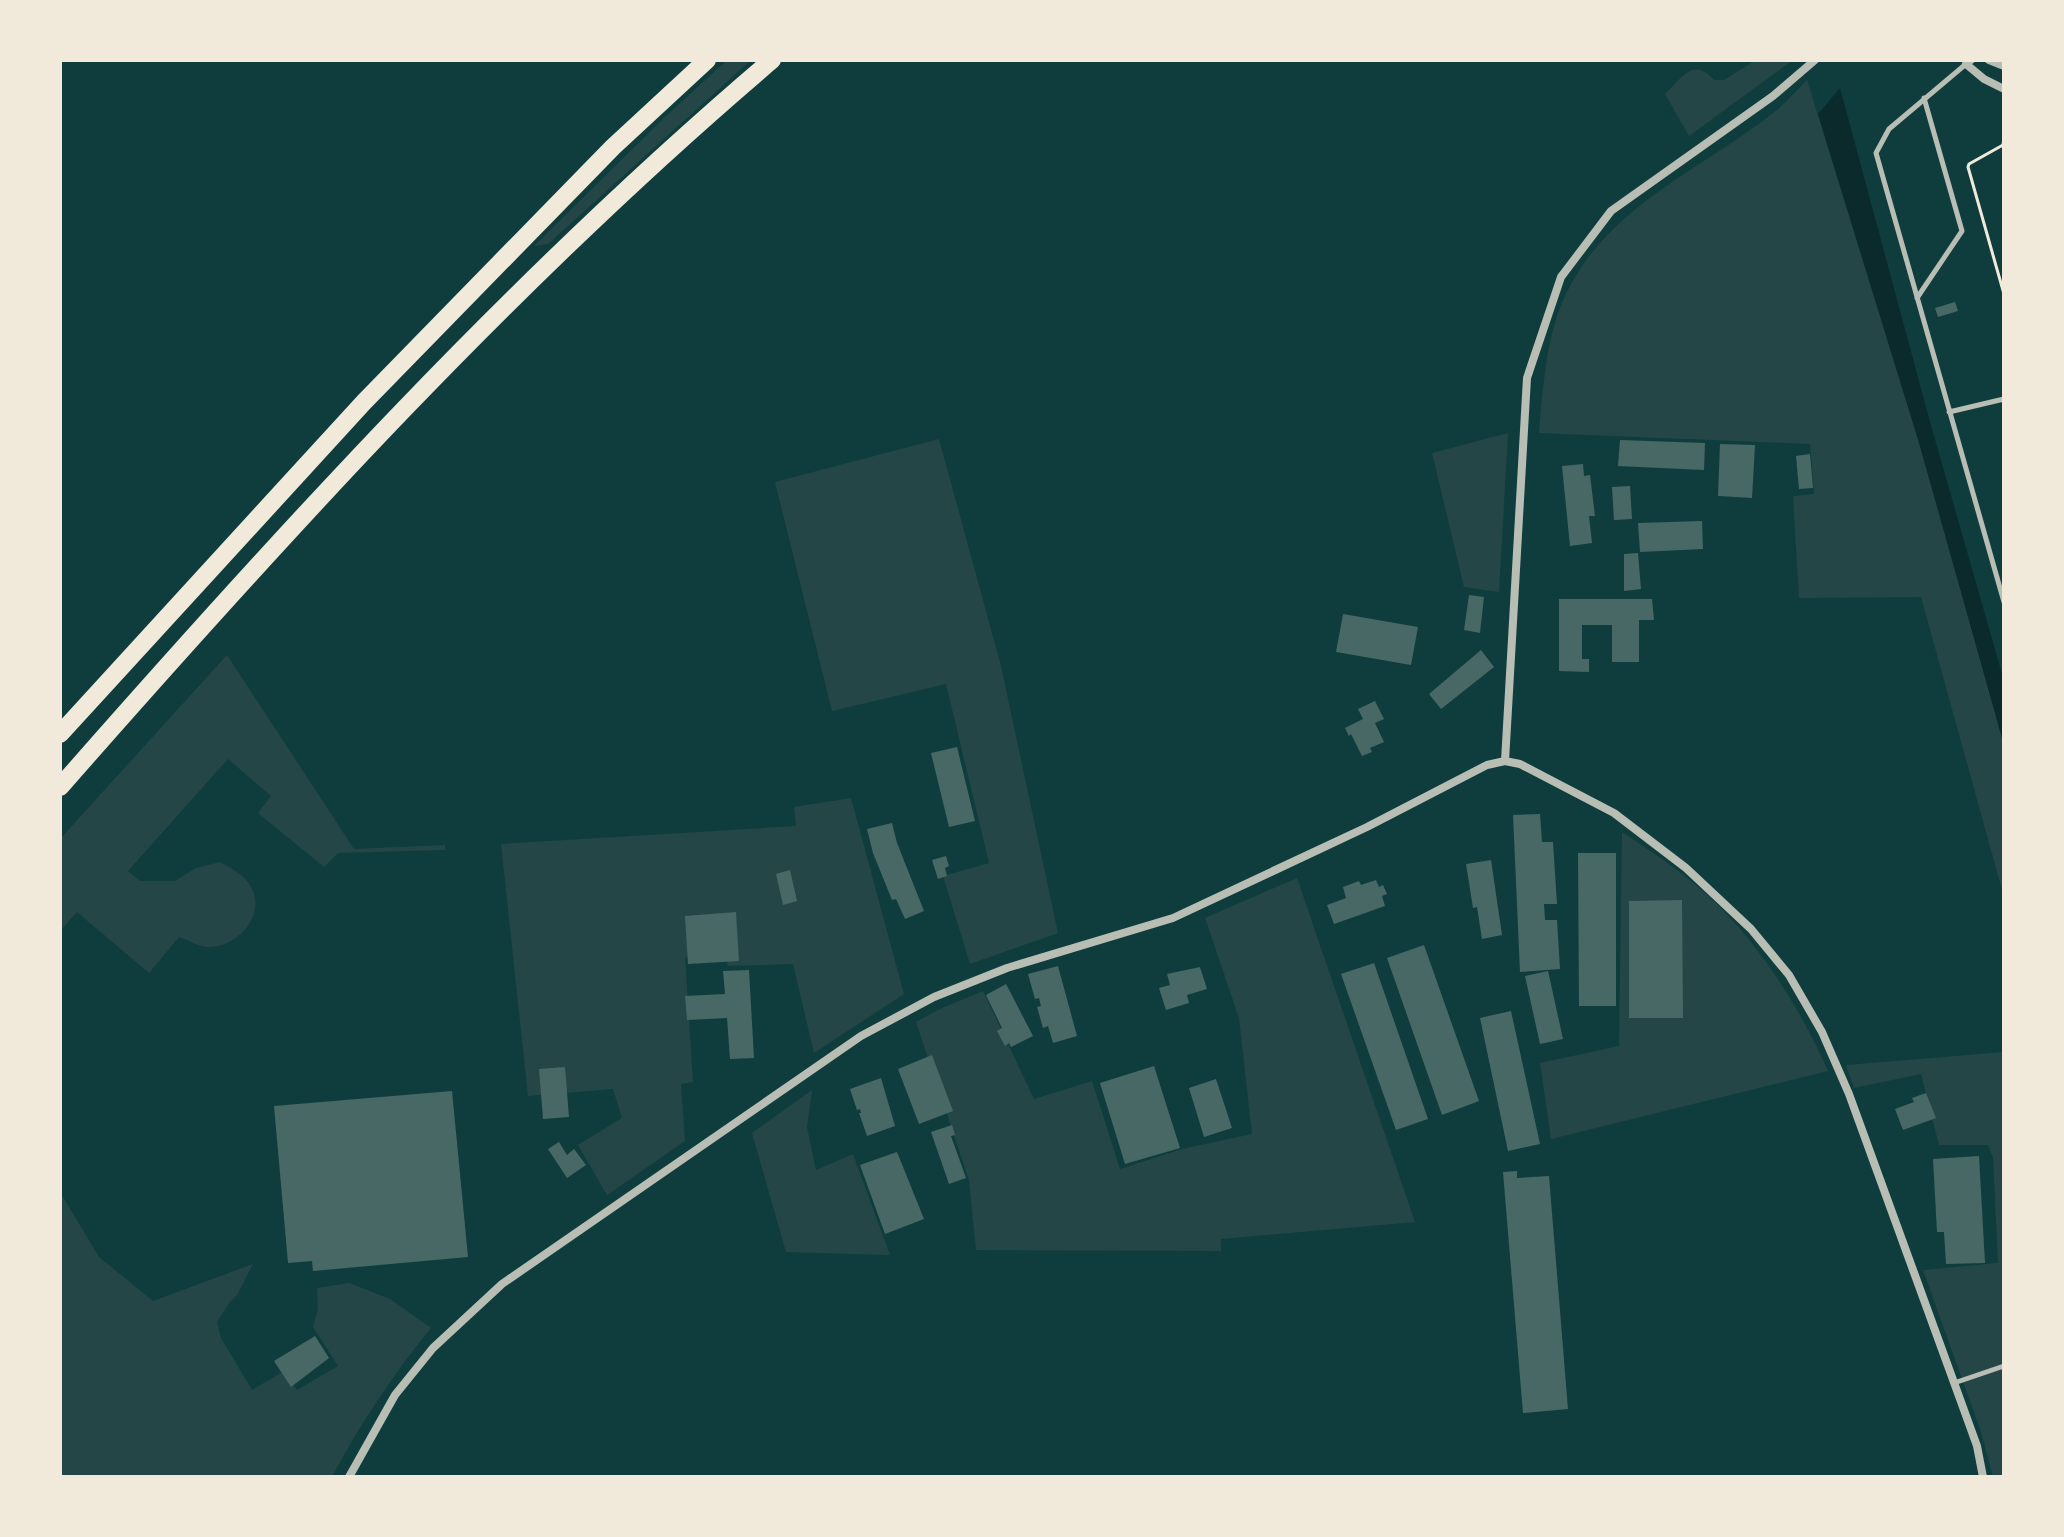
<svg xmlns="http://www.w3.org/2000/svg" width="2064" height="1537" font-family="'Roboto Condensed',sans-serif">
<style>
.green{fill:#244646}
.water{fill:#0a2a2b}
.building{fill:#486865}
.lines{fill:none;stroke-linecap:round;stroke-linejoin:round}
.path{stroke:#f1e9da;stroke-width:3}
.service{stroke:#b8beb3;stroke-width:5}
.minor{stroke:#b8beb3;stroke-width:8}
.motorway{stroke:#f1e9da;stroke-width:18}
</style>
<rect width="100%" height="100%" fill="#0f3d3e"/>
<path class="green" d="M727 60H751L548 244 534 246 664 118Z
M1756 60H1793L1689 136 1665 94C1682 78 1693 56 1714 80H1724Z
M1807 80 1920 446 2004 745V897L1921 597 1799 598 1793 496 1814 494 1810 444 1539 433C1542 396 1545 355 1556 319 1591 213 1691 177 1772 114 1785 104 1796 91 1807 80Z
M1508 433 1499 592 1464 587 1432 453Z
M939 439 1001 666 1058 933 970 964 943 876 989 863 946 684 832 711 775 482Z
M227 655 354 849 445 845V850L338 853 324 867 258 813 271 796 228 759 128 871 140 881H175L196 868 220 862C233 869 247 876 253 891 264 918 236 947 209 947 199 947 188 940 179 937L149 973 77 912 60 931V839Z
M851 798 904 994 814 1053 793 964 728 966 725 954 685 957 693 1082 681 1084 685 1141 607 1195 578 1145 622 1118 613 1089 528 1096 501 844 796 826 794 807Z
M1622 832C1654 853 1688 876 1716 903 1763 950 1801 1010 1828 1071L1551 1139 1540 1063 1619 1046Z
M1297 878 1415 1222 1221 1239V1251L976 1250 969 1180 916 1022 940 1009 983 991 1034 1099 1092 1081 1120 1169 1182 1149 1252 1134 1239 1018 1205 918Z
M2004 1052V1477H1993L1981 1432 1923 1270 1998 1263 1993 1158 1988 1145H1939L1921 1074 1854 1088 1846 1065Z
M812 1090 807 1127 816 1170 853 1154 890 1255 786 1252 752 1133Z
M60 1192 99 1257 153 1301 253 1264 237 1295 229 1303 217 1322 221 1338 252 1390 284 1371 297 1390 338 1366 313 1327 318 1309 317 1288 349 1283 390 1299 431 1328C393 1374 360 1424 332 1477H60Z"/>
<path class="water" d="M1840 88 1930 422 2004 681V745L1920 446 1818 114Z"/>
<path class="building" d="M1955 302 1958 311 1938 317 1935 308Z
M1620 440 1705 443 1704 470 1618 466Z
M1720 444 1755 445 1752 498 1718 496Z
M1810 454 1813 488 1799 489 1796 456Z
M1583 464 1584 476 1590 475 1595 516H1589L1592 543 1570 546 1562 466Z
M1630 486 1632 519 1614 520 1612 487Z
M1702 521 1703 549 1640 552 1638 523Z
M1638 553 1641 589 1624 591V554Z
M1469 595 1484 597 1480 633 1464 630Z
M1559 599H1652L1654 620H1639V662H1612V625H1582V659H1589V672L1559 671Z
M1343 614 1418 627 1411 665 1336 652Z
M1481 650 1494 667 1441 709 1429 694Z
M1375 701 1384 719 1375 723 1384 742 1370 748 1372 752 1362 756 1351 734 1349 736 1345 728 1363 719 1358 709Z
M957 747 975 821 949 827 931 753Z
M1540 814 1542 842H1553L1557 904H1544L1545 920H1557L1560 969 1520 972 1513 815Z
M892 823 897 843 924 911 905 919 896 899 892 900 873 853 867 829Z
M1578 853H1616V1006H1579Z
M946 856 949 866 945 868 947 876 938 879 932 860Z
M1491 860 1502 935 1482 939 1477 907 1473 908 1466 864Z
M790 870 797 901 783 905 776 874Z
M1376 880 1379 887 1383 885 1387 894 1382 896 1385 906 1334 924 1327 905 1346 898 1343 887 1359 881 1361 885Z
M1682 900 1683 1018H1629V901Z
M736 912 739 961 688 964 685 916Z
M1424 945 1479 1101 1442 1115 1387 958Z
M1374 963 1428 1119 1396 1130 1341 974Z
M1058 966 1077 1036 1053 1043 1048 1026 1043 1028 1037 1007 1041 1006 1039 998 1035 999 1028 974Z
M1200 967 1207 989 1187 995 1189 1003 1166 1010 1159 988 1170 985 1167 974Z
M749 970 754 1058 730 1059 727 1018 687 1020 685 996 725 994 723 971Z
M1548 971 1563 1039 1540 1044 1525 976Z
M1006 984 1033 1036 1011 1047 1009 1043 1005 1046 997 1031 1002 1028 986 995Z
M1511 1011 1540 1144 1508 1151 1480 1018Z
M932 1055 953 1111 919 1124 898 1069Z
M1154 1066 1180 1148 1125 1164 1100 1083Z
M565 1067 569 1117 543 1119 539 1069Z
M881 1078 895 1126 867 1136 859 1113H861L860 1109 857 1110 850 1089Z
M1216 1079 1232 1128 1204 1137 1189 1088Z
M452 1091 468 1257 313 1271 312 1261 288 1263 274 1106Z
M1926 1093 1936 1118 1903 1130 1895 1109 1914 1102 1912 1098Z
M952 1125 955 1135 951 1136 966 1178 949 1184 931 1132Z
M559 1142 567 1155 574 1149 586 1165 567 1178 548 1149Z
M897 1152 924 1219 885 1234 860 1165Z
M1979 1156 1985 1263 1946 1264 1944 1232H1937L1933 1159Z
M1517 1171V1178L1549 1176 1568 1409 1523 1413 1503 1172Z
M315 1336 329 1358 291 1387 274 1361Z"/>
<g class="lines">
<path class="path" d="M2004 138 2003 145 1969 164 1968 167 2004 294"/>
<path class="service" d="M1966 64 1889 129 1876 153 2004 602
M1917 298 1962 231 1924 98
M1949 412 2004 399
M1954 1383 2004 1366"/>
<path class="minor" d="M1971 60 1966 64 1984 79 2004 89
M1989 60 2004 66
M1505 761 1527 378 1561 277 1611 211 1773 96 1815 60
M349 1477 395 1395 433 1348 502 1284 861 1036 934 997 1007 968 1173 918 1367 827 1487 765 1505 761 1520 764 1614 813 1686 868 1751 929 1789 975 1822 1032 1849 1094 1964 1410 1977 1446 1983 1477"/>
<path class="motorway" d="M60 734 364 402 613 147 707 60
M60 787C284 532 513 280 772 60"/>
</g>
<rect width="2064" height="1537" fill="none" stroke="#f1e9da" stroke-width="124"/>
</svg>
